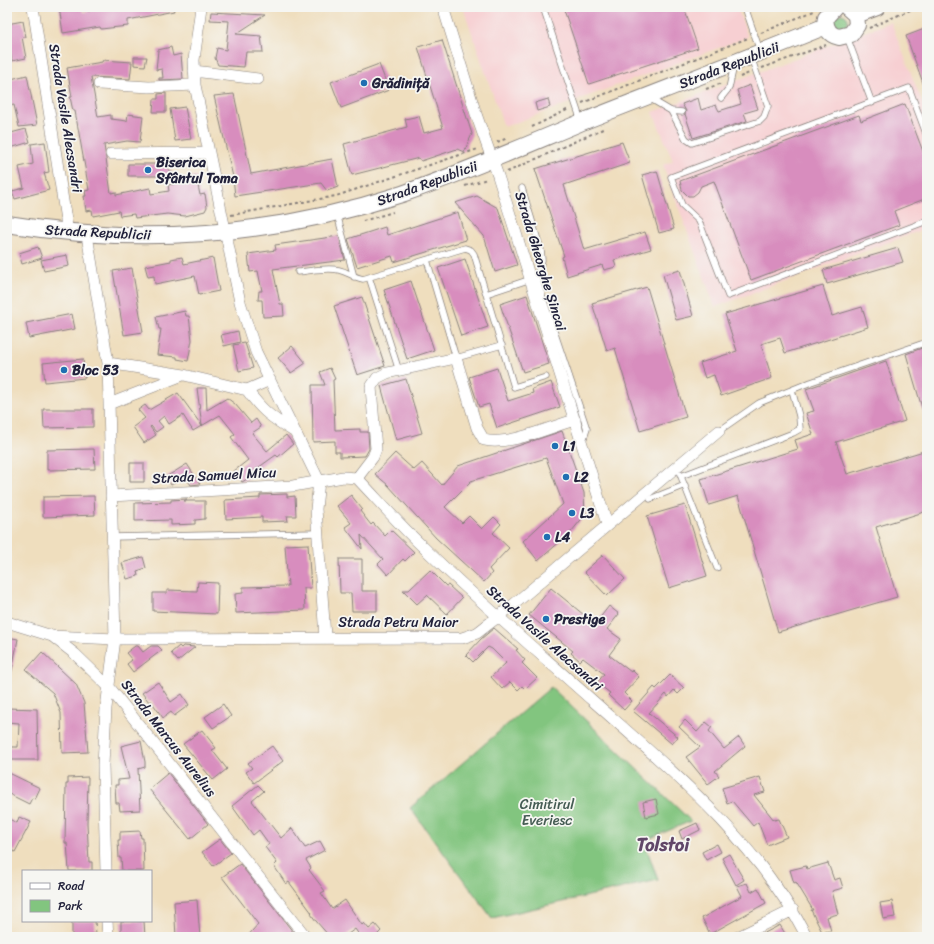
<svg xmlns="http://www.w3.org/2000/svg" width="934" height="944" font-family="Sriracha,sans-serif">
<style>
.built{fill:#f7cfd2}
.green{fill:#82c57f;stroke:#52745d}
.building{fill:#d88dbe}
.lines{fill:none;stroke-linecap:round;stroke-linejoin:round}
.service-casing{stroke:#88807c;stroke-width:7}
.minor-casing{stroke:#88807c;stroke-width:12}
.secondary-casing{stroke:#88807c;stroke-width:18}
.path{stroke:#88807c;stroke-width:2;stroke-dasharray:3 3;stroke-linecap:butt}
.service{stroke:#fff;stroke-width:5.5}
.minor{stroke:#fff;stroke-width:11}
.secondary{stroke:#fff;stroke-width:16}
.poi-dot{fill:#1f6fb2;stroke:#f6f6f2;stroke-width:1.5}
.labels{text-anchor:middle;stroke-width:3.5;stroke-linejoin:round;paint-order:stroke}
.street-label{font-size:14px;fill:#22223b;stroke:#f6f6f2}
.poi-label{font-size:14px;font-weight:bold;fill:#22223b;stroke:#f6f6f2;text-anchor:start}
.park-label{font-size:14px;fill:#445b53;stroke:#f6f6f2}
.district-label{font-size:18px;font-weight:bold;fill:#624769;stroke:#f6f6f2}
</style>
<rect width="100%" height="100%" fill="#f6f6f2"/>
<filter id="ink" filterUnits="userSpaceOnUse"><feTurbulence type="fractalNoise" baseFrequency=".025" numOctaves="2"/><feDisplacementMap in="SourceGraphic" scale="8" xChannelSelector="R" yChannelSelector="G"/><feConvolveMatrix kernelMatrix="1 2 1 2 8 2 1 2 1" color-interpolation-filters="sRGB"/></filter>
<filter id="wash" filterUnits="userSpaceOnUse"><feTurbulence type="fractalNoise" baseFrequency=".012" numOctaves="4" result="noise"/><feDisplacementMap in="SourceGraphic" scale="16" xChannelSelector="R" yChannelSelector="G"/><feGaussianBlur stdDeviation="0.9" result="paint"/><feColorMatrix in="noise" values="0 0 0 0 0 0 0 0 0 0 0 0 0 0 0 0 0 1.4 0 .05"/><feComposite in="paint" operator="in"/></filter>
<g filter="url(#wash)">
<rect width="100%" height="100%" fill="#efdebe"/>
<path class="built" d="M463 7H737L748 37 504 127Z
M891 22 927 115V228L715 307 663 165 673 161 653 112Z"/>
<path class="green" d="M834 21a7 7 0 1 1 14 0a7 7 0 1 1-14 0Z
M7 383H11L7 443Z
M551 687 691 821 644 841 658 880 492 918 410 808Z"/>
<g id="blocks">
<path class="building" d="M59 7H82L83 12 110 7H173L174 11 128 20V26L101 29 100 27 63 33Z
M563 7H684L698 48 589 84Z
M211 12 265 15 236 34 261 36 263 52H246L244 67 218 65 215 58 217 48 226 50 229 21 210 20Z
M23 21 26 37H22L26 58 12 61 7 35V24Z
M927 28V91H926L906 36Z
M442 40 472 134 464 152 457 149 421 161 419 158 352 175 344 144 407 127 405 119 419 116 424 133 443 128 418 47Z
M171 47 173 56 181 54 183 79 159 80V78H163L162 69 156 70 158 50Z
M134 57H147L145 66 134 65Z
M103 60 132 62 130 79 91 77 98 117 111 115V119L127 121 128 114 143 116 140 142 127 141 104 145 111 193 116 192V195L150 188 151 194 169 191 168 185 183 182V179L196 176 200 195 205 194 207 207 205 211 185 216 167 214 135 218 134 214 120 216 119 211 93 216 92 210 86 211 84 196H86L85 191 89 190 75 111H73L70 97H72L67 68 102 62Z
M379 64 389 90 341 108 331 82Z
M27 75 37 125 19 127 14 105 7 106V80Z
M750 85 758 109 744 113 747 121 693 138 685 114 686 111 682 104 698 98 701 110 716 105 719 111 741 104 737 90Z
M166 93V112H153L154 99H158V94Z
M234 94 251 174 332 159 338 187 327 191 321 183 235 196 233 177 214 96Z
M548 99 550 107 537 111 535 103Z
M905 104 927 162V198L894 211 899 225 751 280 714 181 701 186 698 192 693 196H688L682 190 680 181 859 115 861 121Z
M185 107 191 139 175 141 170 109Z
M26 129 30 142 7 149V134Z
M45 142 49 172 44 173 49 190 15 199 12 191 24 188 19 167 33 164 31 144Z
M622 142 630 163 564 185 584 250 645 232 651 249 614 260 616 267 604 270 602 265 567 276 562 257 564 256 535 169Z
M128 164H164L175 176H128Z
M657 171 674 229 659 233 642 175Z
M477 196 498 208 517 265 495 272 484 236 455 203Z
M458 212 466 240 394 262 392 256 357 267 348 239 385 227 387 235Z
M339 236 345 260 273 269 280 304H283L284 316 263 317 262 300H258L259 291H262L258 271 250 272 248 254 276 250 275 245Z
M38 247 42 258 22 264 19 253Z
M898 248 903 262 827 284 823 270Z
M67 255 69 266 44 271 41 260Z
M182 257 184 264 213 258 219 291 199 295 195 276 155 284 154 276 148 277 145 266 171 261V259Z
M465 259 488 327 461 336 438 268Z
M132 268 143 332 124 335 113 271Z
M680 270 693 316 676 320 663 275Z
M411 281 434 350 407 359 384 290Z
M823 286 832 316 862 307 868 327 785 353 780 338 761 344 772 378 721 396 714 375 705 378 700 363 737 351 725 314Z
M647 287 686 417 640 431 615 348 607 351 592 303Z
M527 295 549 364 523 372 500 304Z
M362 297 385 366 357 375 334 306Z
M185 311 186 316H189L192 340 188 361 177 359V357L157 355 161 329H159L156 317Z
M72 314 75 329 29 338 26 323Z
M238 331 240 342 224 346 221 335Z
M245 343 253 368 239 371 233 345Z
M292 346 306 363 291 373 278 358Z
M927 346V418H925L906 354Z
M83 359 85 378 45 382 43 363Z
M886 361 905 421 836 442 847 474 927 450V511L876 527 897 597 778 632 738 496 709 505 701 479 798 449 795 440 813 434 806 413 814 411 806 389Z
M330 368 335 379 333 380 335 430 360 429V432H368L369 449 365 456 340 457V452H335V441L313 442 312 385H325L320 372Z
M497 368 508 401 533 393 532 389 551 382 560 407 497 428 489 404 479 407 469 377Z
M406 379 422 433 396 440 381 386Z
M197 388H206L207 410 227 398 235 404 251 423 256 419 261 427 252 433 267 451 286 435 293 444 278 457 276 455 255 470 257 473 242 482 234 471 248 460 231 437 235 434 220 415 193 431 183 415 169 424 164 416 158 421 163 427 156 432 151 426 150 427 156 435 144 443 133 427 145 418 138 410 145 405 149 410 178 393 202 426Z
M43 409H93V427L44 428Z
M562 431 584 493 585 515 571 532 538 561 523 541 563 504 546 458 471 481 445 507 462 523 469 516 482 529 494 517 501 524 493 533 509 548 489 569 492 573 484 582 436 538 388 485 375 474 395 453 414 470 422 463 442 485 458 466Z
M94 449 95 469 47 470V450Z
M130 463H144V482H130Z
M187 464 200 484 191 485 185 476 171 485 166 477Z
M287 494V497L295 496 296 516H287L288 521 262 522V517L226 519 225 500 260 498V495Z
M351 495 362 509 360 511 371 525 373 523 385 536 391 530 414 552 405 561 403 559 388 575 378 564 383 559 361 535 362 549 345 527 351 523 337 506Z
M94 496 95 515 43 517V497Z
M187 499 184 501H205V519L195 520V524L171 525V520L135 521V503L171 502V500Z
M685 505 707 576 669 588 647 516Z
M308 544 311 588H304L305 610 236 613 235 594 243 593V587L288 586 285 545Z
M603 555 625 579 607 596 584 572Z
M143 557 146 568 137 571 138 576 127 579 122 563Z
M339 559H362V591H377V611H352L351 593H340Z
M430 570 446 586 448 585 462 598 447 614 427 595 417 604 403 590H409Z
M198 582 218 583 217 614 153 611V593H167V590L197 591Z
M551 588 595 624 609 606 619 614 607 629 621 639 609 655 631 672 632 670 639 677 624 693 632 701 624 710 608 695 610 693 597 683 604 674 583 658 580 661 571 653 573 651 529 615Z
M494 628 518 649 516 650 525 660 522 663 537 678 525 689 522 686 518 690 510 682 502 689 491 677 506 663 492 649 488 647 473 662 466 655 481 639Z
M7 637 18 639 11 675H7Z
M135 646H138L143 652 151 646H158L162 650 133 672 127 664 132 660 126 653Z
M179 646 181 648 183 646 195 647 178 661 171 653Z
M42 652 76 684 84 703 88 752 62 753 61 713 53 693 26 670Z
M670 675 684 688 678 694 674 690 668 697 666 694 649 713 678 737 672 744 633 711 654 687 656 689Z
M158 682 171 702 182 694 189 705 174 716 171 712 163 718 151 701 149 702 142 693Z
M223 704 231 716 213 728 205 717Z
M7 708 37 709 38 760H8V747H18L19 723 7 722Z
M685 720 697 732 706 722 712 727 709 731 724 749 739 737 745 746 715 771 719 776 708 784 686 757 700 747 679 727Z
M202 730 216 748 212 750 227 769 213 780 183 744Z
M141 741 145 762V767L138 769 140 810 120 811 119 803H116L115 785H118V780L129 779 121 746Z
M272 746 283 761 254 783 246 772 252 768 248 763Z
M7 772 40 788 35 799 32 798 29 804 7 793Z
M168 773 208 824 190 839 149 789Z
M88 777 87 823 89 862H92V871H69L67 843H65L66 784H68V778Z
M760 777 765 792 754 795 774 820 779 819 787 837 767 845 758 822 753 826 732 801 727 803 722 788Z
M258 785 264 791 252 801 281 838 292 828 305 848 320 841 325 850 306 860 311 868 309 870 325 891 321 893 332 909 345 900 362 925 364 923 369 929 375 924 381 931 375 937H359L360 936 355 929 344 937H330L316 921 311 914 312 913 289 882 286 884 274 866 277 863 265 847 269 844 259 830 253 835 232 806Z
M656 799 659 814 646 817 643 802Z
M19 817 31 822 15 852 7 848V818L17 823Z
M697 823 700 830 682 839 679 831Z
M140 831 141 838H143L144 871H122L121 858H119L118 840H120V832Z
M220 839 231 853 213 866 202 852Z
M717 844 721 852 706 860 702 852Z
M729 854 744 880 736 885 722 858Z
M828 863 834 880 840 878 843 888 832 891 838 914 827 917 831 931 822 932 811 910H813L796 882 794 883 790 870 806 866 807 869Z
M240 864 297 937H247L258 924 222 877Z
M747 883 751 892 758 888 766 903 710 934 702 918 742 896 737 886Z
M197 900 200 937H176L174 902Z
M892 901 895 917 883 919 880 903Z
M72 921H95L96 934H93V937H74L72 935Z
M121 921H144L145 937H124V932H121Z
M780 925 787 937H757Z"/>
</g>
</g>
<g filter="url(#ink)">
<use href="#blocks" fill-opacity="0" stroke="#88807c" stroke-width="1"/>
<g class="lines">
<g class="service-casing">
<path id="service" d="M543 7 581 121
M745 7 760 51
M847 37 872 103
M649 98 671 111 682 112
M721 98 729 88 734 65
M671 111 686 139 692 143 760 121 764 117 768 106 751 57
M927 136 909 88 671 177 682 205 699 221 728 296 927 221
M522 188 541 250 542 260 535 280
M337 214 354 277
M427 260 456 358 502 345
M298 272C311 271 326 267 339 270 348 272 353 277 363 279L465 248 471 250 474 254 514 387 546 377
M369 277 399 371
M536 277 587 429 583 441
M486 294 531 279
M719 431 759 403 811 382 927 342
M680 474 717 568
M681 476 793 433 800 429 799 416 792 390
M650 499 685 485
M112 537 318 533"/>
</g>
<g class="minor-casing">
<path id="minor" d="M33 7 68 233
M201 7 194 60 195 85 240 302 256 352 319 481
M443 7 476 114 498 176 607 524
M194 71 258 79
M99 84 149 87 195 85
M111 154 209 153
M87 235 108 363 115 639 106 708 103 765 106 871
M108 363 184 375 247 390 270 380
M247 390C263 412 272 418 295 432
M109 404 183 375
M357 478 373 457 376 449 371 387 377 378 387 373 456 358 477 428 484 440C510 446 549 427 575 420
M319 481 316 509 325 637
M111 496 293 486 343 477 357 478C378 500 398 523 420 544 475 598 535 649 593 701 672 771 757 841 807 937
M7 622 52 636 75 654 109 687 306 937
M52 636 115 639 462 638 477 633 513 605 719 431
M107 921 108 937
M738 937 793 910"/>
</g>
<g class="secondary-casing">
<path id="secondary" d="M835 7 826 17C824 27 829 35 839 37L851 34 857 25 856 15 847 7
M856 15 877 7
M7 224C141 246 273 236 402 194 463 173 522 147 582 122 663 90 745 59 826 26"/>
</g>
<path class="path" d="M869 28 917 7
M761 33 814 11
M762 68 826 45
M740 77 749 73
M706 89 722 83
M582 103 748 38
M532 127 569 109
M497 142 508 138
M507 172 605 128
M465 186 487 179
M231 215 336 196 478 149
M363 221 393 212"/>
<use href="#service" class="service"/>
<use href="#minor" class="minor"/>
<use href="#secondary" class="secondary"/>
</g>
</g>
<g class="poi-dot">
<circle cx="364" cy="83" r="4"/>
<circle cx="148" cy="170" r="4"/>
<circle cx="64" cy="370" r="4"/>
<circle cx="555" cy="446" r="4"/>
<circle cx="566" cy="477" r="4"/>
<circle cx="572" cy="513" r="4"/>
<circle cx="547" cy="537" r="4"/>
<circle cx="546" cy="619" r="4"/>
</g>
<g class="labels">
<g class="street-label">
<text transform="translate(729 65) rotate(-21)" y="5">Strada Republicii</text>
<text transform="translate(66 118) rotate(81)" y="5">Strada Vasile Alecsandri</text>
<text transform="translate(427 183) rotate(-20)" y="5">Strada Republicii</text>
<text transform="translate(98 232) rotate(3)" y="5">Strada Republicii</text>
<text transform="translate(541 261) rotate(73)" y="5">Strada Gheorghe Șincai</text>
<text transform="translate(214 475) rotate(-3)" y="5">Strada Samuel Micu</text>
<text x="398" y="627">Strada Petru Maior</text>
<text transform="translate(545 638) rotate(42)" y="5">Strada Vasile Alecsandri</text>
<text transform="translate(169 738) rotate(52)" y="5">Strada Marcus Aurelius</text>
</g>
<g class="poi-label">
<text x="372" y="88">Grădiniță</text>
<text x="156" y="167">Biserica<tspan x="156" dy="16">Sfântul Toma</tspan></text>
<text x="72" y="375">Bloc 53</text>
<text x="563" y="451">L1</text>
<text x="574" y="482">L2</text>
<text x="580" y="518">L3</text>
<text x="555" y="542">L4</text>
<text x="554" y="624">Prestige</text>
</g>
<g class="park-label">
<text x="547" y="809">Cimitirul<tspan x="547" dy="16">Everiesc</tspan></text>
</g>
<g class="district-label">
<text x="663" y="851">Tolstoi</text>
</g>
</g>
<rect width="934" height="944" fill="none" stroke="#f6f6f2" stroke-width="24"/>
<rect x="22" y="870" width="130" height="52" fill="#f6f6f2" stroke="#a1a1a9"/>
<rect x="30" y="883" width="20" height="6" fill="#ffffff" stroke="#a1a1a9"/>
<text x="58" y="890" font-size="12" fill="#22223b">Road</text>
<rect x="30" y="900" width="20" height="12" fill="#82c57f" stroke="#a1a1a9"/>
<text x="58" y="910" font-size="12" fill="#22223b">Park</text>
</svg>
